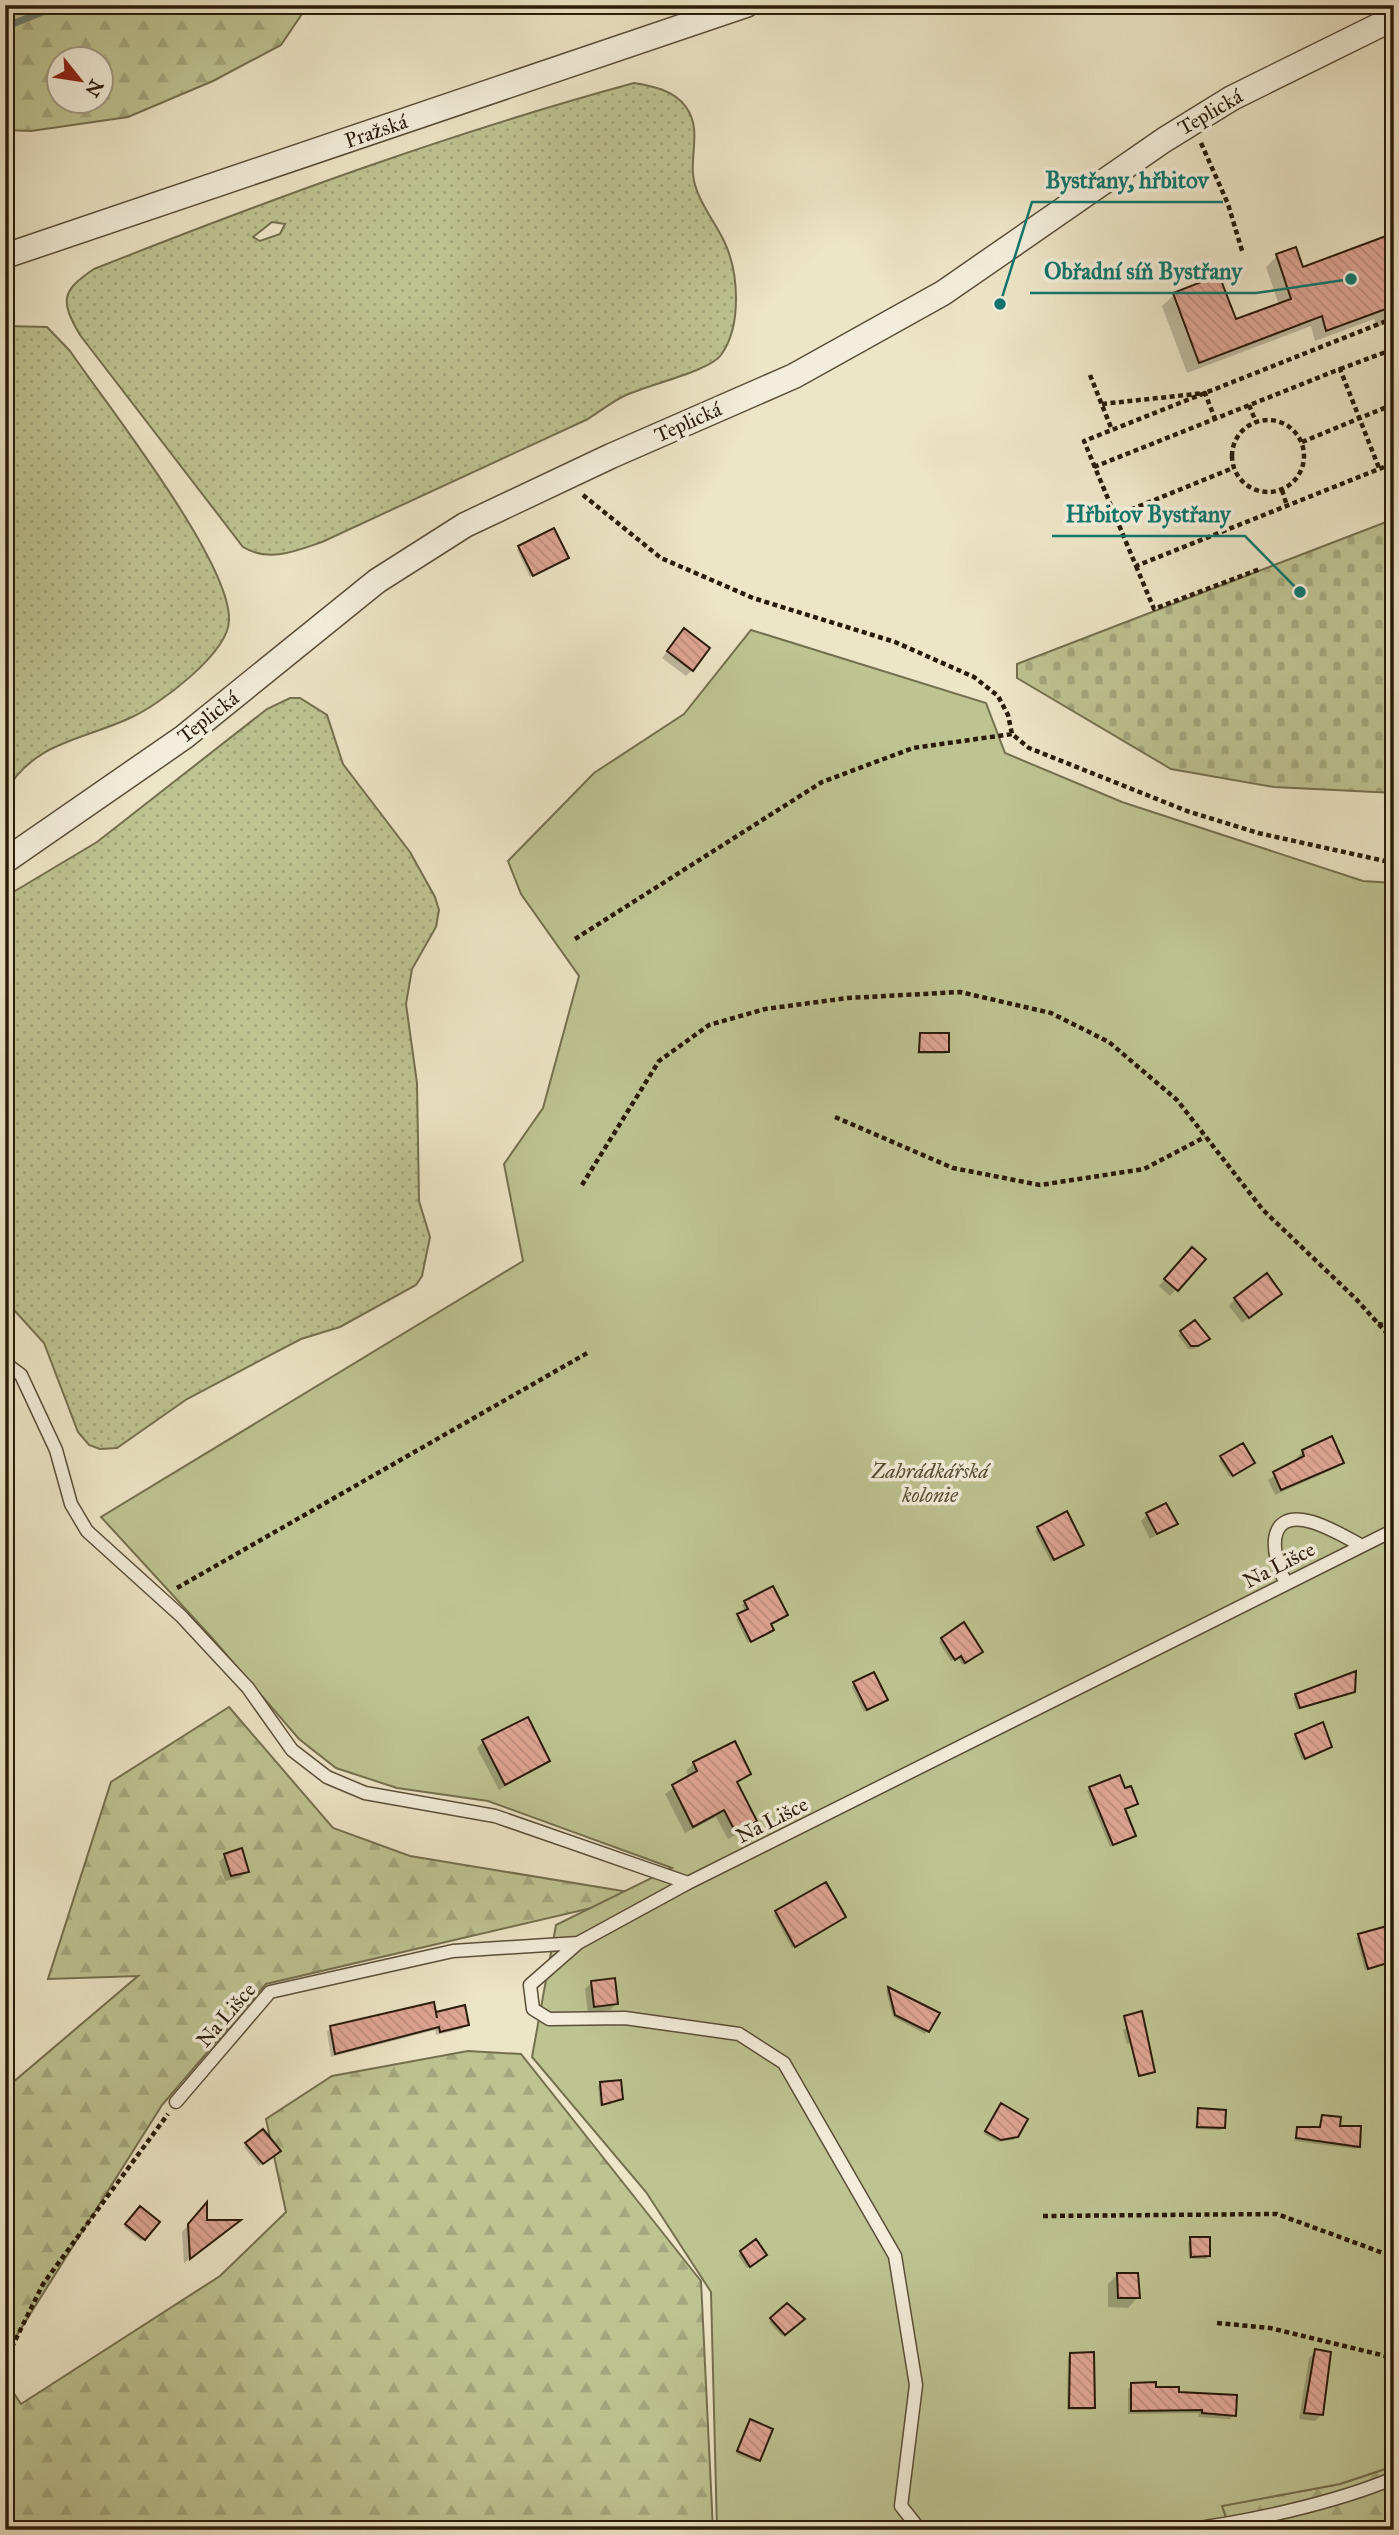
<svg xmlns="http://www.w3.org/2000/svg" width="1399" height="2535" font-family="'IM FELL Great Primer',serif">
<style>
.grass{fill:url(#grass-dots);stroke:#746f4e;stroke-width:2;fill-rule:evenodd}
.forest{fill:url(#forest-firs);stroke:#746f4e;stroke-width:2;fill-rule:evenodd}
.cemetery{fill:url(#cemetery-stones);stroke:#746f4e;stroke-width:2}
.garden{fill:#bec392;stroke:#746f4e;stroke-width:2}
.shadow{fill:#0003}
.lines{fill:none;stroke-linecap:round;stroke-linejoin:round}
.stream{stroke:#6c7d70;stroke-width:7}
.building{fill:url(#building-back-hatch);stroke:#291b09;stroke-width:2}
.lane-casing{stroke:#5a4e38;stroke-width:15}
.street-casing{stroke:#5a4e38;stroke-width:27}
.path{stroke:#291b09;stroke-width:4.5;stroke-dasharray:5 3.5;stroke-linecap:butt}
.lane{stroke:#f3eedb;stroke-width:12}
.street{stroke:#f3eedb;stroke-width:24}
.labels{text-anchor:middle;stroke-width:7;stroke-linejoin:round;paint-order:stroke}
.street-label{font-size:21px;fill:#291b09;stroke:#f3eedb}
.park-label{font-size:21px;font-style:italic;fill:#564d32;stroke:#f3eedb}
.leader{fill:none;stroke:#0f766e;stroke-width:2.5}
.callout-dot{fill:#0f766e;stroke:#f3eedb;stroke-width:2.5}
.callout-label{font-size:23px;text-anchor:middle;font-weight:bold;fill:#0f766e;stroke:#f3eedb;stroke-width:7;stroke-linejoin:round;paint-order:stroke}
</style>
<defs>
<pattern id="grass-dots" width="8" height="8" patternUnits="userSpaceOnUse" patternTransform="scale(1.75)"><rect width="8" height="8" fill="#bec392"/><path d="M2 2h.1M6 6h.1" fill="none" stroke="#a3a77d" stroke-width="1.8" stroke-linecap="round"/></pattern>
<pattern id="forest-firs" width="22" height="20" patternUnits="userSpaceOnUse" patternTransform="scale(1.75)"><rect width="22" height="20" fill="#bec392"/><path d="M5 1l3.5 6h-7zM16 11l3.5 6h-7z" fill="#a3a77d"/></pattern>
<pattern id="cemetery-stones" width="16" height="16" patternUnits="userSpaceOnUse" patternTransform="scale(1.75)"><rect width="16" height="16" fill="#bec392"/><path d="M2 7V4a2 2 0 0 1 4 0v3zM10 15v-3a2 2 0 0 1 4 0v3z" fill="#a3a77d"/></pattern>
<pattern id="building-back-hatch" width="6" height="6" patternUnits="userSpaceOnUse" patternTransform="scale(1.75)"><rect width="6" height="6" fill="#dfa595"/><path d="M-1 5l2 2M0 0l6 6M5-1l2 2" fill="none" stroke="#bf8d7f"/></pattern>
</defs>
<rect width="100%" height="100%" fill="#ede5c7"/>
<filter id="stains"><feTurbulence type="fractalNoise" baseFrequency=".00286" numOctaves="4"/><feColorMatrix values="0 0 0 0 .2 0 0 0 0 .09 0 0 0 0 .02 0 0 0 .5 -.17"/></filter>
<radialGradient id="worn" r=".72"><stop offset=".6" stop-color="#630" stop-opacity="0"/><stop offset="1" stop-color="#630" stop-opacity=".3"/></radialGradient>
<path class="grass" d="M634 83C652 86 674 90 686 107 701 128 691 151 693 174 695 198 714 220 724 241 739 272 742 326 721 355 710 371 647 385 624 396 612 402 600 411 588 419L322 542C296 551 269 563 243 547L80 335C60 301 61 291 94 269 271 199 450 133 634 83ZM272 222 285 224 280 234 260 241 253 237Z
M5 326 47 327 70 351C107 405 231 562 229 620 229 653 158 706 130 718 80 741 36 741 5 792Z
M290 698H300L327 715 343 764 410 852 435 897 439 910 436 927 412 969 406 1004 417 1083 419 1201 430 1237 422 1276 416 1285 340 1327 301 1339 187 1399 117 1448 100 1449 89 1445 78 1432 44 1343 5 1300V897L97 842 267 709Z"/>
<path class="forest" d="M5 5H308L281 45 213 81 128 117 31 131 5 130ZM60 60H102V102H60Z
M229 1707 333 1828 410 1856 647 1895 266 1984 162 2105 5 2354V2089L138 1976 48 1979 111 1782Z
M468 2051 521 2054 701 2281 713 2530H5V2380L21 2404 220 2276 286 2212 266 2119 332 2076Z
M1394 2466V2530H1230L1221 2506 1340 2484Z"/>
<path class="cemetery" d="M1394 519V793L1274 787 1171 769 1017 678V664Z"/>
<path class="garden" d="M751 630 986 703 1005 753 1122 802 1363 881 1394 883V2466L1340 2484 1222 2506 1230 2530H717L711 2292 646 2192 532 2057 556 1925 672 1868 488 1801 397 1788 336 1768 299 1739 213 1639 101 1517 523 1261 504 1164 543 1108 579 976 521 894 508 861 594 773 684 714Z"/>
<path class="shadow" d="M1394 235V320L1377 327 1374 319 1315 341 1311 326 1187 373 1162 306 1174 295 1235 321 1279 305 1266 267 1277 256 1302 269Z
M519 547 567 558 530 577 517 550Z
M678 637 692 670 686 676 662 658Z
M921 1034 948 1051 945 1054H917Z
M1186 1255 1203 1259 1170 1296 1159 1286Z
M1235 1299 1273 1300 1242 1323 1229 1306Z
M1195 1322 1205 1341 1194 1349H1188L1178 1335Z
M1303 1451 1342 1462 1336 1468 1275 1495 1268 1480 1298 1461 1297 1457Z
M1222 1458 1250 1465 1230 1477 1219 1460Z
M1147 1515 1176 1524 1150 1539 1141 1521Z
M1038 1528 1079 1547 1051 1562 1035 1531Z
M745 1602 786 1615 769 1625V1632L748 1643 736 1619 746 1612 742 1605Z
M942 1639 978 1654 962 1665 958 1657 951 1661 939 1642Z
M854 1684 886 1700 864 1712 852 1687Z
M1353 1691 1297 1710 1293 1698 1296 1695Z
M1296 1736 1330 1747 1302 1760 1293 1738Z
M483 1742 548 1761 499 1790 477 1748Z
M694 1763 749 1774 736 1784 755 1821 747 1829 728 1839 716 1817 685 1833 665 1794 689 1777 686 1771Z
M1090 1788 1133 1806 1124 1810 1134 1835 1131 1838 1110 1847 1087 1791Z
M225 1856 247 1871 240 1878 225 1881 219 1862Z
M776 1912 841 1920 792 1948 774 1915Z
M1394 1926V1962L1365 1970 1356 1938Z
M592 1982 616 2004 610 2010 588 2013 585 1989Z
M888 1989 937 2013 925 2034 893 2017 886 1991Z
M437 2013 467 2025 462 2029 436 2035 435 2030 331 2057 327 2032 331 2027Z
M1142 2020 1143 2040 1127 2044 1123 2030Z
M601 2084 621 2098 600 2106 598 2086Z
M999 2108 1016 2136 1013 2140 998 2142 984 2134Z
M1199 2110 1223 2127 1220 2130 1195 2129Z
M1322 2117 1338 2128 1359 2146 1356 2149 1294 2141 1297 2129 1318 2128Z
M246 2144 276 2153 259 2166 244 2147Z
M140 2208 158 2222 141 2241 124 2227Z
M200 2211 205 2222 232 2226 184 2263 182 2232Z
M1191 2239 1209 2256 1206 2259H1189L1188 2242Z
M741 2252 762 2257 747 2268 738 2255Z
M1118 2274 1138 2297 1128 2308 1108 2307V2284Z
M787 2305 802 2319 782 2336 769 2322Z
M1316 2351 1321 2415 1315 2421 1299 2419 1309 2358Z
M1071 2354 1094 2408 1091 2410H1067L1068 2357Z
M1132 2385 1177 2393 1234 2415 1230 2419 1198 2417 1199 2413 1128 2414V2389Z
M751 2421 758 2460 756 2462 736 2454Z"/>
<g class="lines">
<path class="stream" d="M5 27 60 5"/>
</g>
<path class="building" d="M1394 233V306L1326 331 1322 316 1199 363 1173 293 1219 275 1236 319 1291 299 1276 254 1296 247 1303 267Z
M554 528 569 558 533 576 518 546Z
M684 628 710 648 693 671 667 651Z
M920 1033H949V1052H919Z
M1192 1247 1206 1259 1178 1291 1164 1279Z
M1267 1273 1282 1294 1249 1318 1234 1298Z
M1195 1320 1210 1339 1198 1346H1191L1180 1331Z
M1332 1436 1344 1463 1281 1490 1273 1472 1304 1456 1302 1450Z
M1243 1443 1255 1463 1233 1476 1220 1456Z
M1166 1503 1178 1524 1157 1534 1146 1513Z
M1067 1511 1084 1545 1054 1560 1037 1527Z
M773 1586 788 1615 771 1624 774 1630 751 1642 737 1614 748 1609 744 1601Z
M964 1622 983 1652 965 1663 961 1656 955 1660 941 1638Z
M1356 1671 1355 1692 1300 1708 1295 1694Z
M874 1672 888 1700 867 1710 853 1682Z
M528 1717 550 1761 505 1785 482 1740Z
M1323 1722 1332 1747 1305 1759 1295 1734Z
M735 1741 751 1774 737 1782 757 1821 736 1833 724 1810 693 1827 672 1785 697 1771 693 1762Z
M1120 1775 1125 1788 1131 1786 1138 1804 1125 1809 1136 1836 1113 1845 1089 1787Z
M242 1848 249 1872 231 1876 224 1854Z
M826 1882 846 1917 795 1947 775 1911Z
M1394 1924V1961L1368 1969 1358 1934Z
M615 1978 618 2004 594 2007 591 1981Z
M888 1987 940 2013 929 2032 895 2015Z
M434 2002 437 2018 436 2012 465 2005 469 2025 440 2032 439 2027 335 2054 330 2026Z
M1142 2011 1155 2072 1139 2076 1124 2016Z
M621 2080 623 2099 602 2105 600 2082Z
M1001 2103 1028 2119 1018 2137 1001 2140 985 2131Z
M1198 2108 1226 2110 1225 2128 1197 2127Z
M1322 2115 1341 2117 1340 2126H1361L1360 2147 1296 2138 1297 2127H1320Z
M263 2129 281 2151 263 2164 245 2143Z
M207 2202V2220H241L190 2259 188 2224Z
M140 2206 160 2222 145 2240 125 2224Z
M1190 2237H1210V2256L1191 2257Z
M756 2239 767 2255 750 2267 740 2251Z
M1117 2273H1138L1140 2298H1118Z
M787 2303 805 2319 785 2335 770 2318Z
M1315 2349 1331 2352 1323 2415 1304 2413Z
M1094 2352 1095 2408H1069L1070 2353Z
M1156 2382V2387H1179V2392L1237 2395 1236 2416 1202 2413V2410L1131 2411V2383Z
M750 2419 773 2429 760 2461 737 2451Z"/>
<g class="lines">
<g class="lane-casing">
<path id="lane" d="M5 1363 21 1375 56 1450 71 1504 87 1531 181 1616 248 1688 292 1750 327 1777 365 1793 495 1816 688 1883
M1286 1583C1271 1556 1264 1508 1312 1522 1329 1527 1346 1537 1362 1546
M578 1943 530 1985 533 2009 549 2019 625 2018 739 2034 784 2063 895 2256 916 2385 901 2506 920 2530
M176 2102 270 1992 453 1951 578 1943 688 1883 1394 1530
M1184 2530C1248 2522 1335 2503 1394 2478"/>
</g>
<g class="street-casing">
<path id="street" d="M5 256 746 5
M5 861 184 737 377 581 465 525 611 456 794 376 943 293 1164 140 1232 98 1394 18"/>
</g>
<path class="path" d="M1201 143 1228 204 1243 254
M1394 318 1084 441 1136 566 1394 463
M1340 369 1394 349
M1090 375 1112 430
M1102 404 1205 393 1215 419
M1249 405 1256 422
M1232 456a36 36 0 1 1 72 0a36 36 0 1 1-72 0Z
M1302 442 1394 404
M1094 467 1340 369 1379 468
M1282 490 1287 506
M583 495 661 558 753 598 895 642 974 677 998 696 1008 715 1012 734 1029 748 1187 811 1258 833 1394 863
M1115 516 1233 468
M1136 566 1154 609 1260 569
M575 939 822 782 913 748 1012 734
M835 1117 953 1168 1040 1185 1144 1169 1205 1137
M582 1185 659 1061 709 1025 765 1009 848 998 960 992 1051 1013 1109 1042 1177 1100 1263 1210 1356 1299 1394 1341
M1378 1324 1394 1326
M177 1588 589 1352
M1043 2216 1277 2214 1394 2257
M1217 2323 1270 2328 1394 2358
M5 2372 10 2351 43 2284 168 2114
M1358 2530 1394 2521"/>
<use href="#lane" class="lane"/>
<use href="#street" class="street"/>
</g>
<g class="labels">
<g class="street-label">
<text transform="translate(1210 112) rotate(-30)" y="7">Teplická</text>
<text transform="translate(376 131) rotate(-19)" y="7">Pražská</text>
<text transform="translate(688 422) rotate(-24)" y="7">Teplická</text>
<text transform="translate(208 717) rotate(-38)" y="7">Teplická</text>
<text transform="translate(1279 1565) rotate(-27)" y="7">Na Lišce</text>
<text transform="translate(772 1820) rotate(-27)" y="7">Na Lišce</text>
<text transform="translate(226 2015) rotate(-49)" y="7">Na Lišce</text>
</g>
<g class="park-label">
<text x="930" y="1478">Zahrádkářská<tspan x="930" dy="24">kolonie</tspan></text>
</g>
</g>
<path class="leader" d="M1000 304L1032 202H1223M1351 279L1256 293H1030M1300 592L1245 536H1052"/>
<g class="callout-dot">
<circle cx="1000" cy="304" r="7"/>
<circle cx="1351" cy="279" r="7"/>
<circle cx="1300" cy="592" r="7"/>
</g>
<g class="callout-label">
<text x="1127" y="188">Bystřany, hřbitov</text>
<text x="1143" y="279">Obřadní síň Bystřany</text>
<text x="1148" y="522">Hřbitov Bystřany</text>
</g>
<rect width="1399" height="2535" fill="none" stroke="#ede5c7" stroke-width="28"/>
<rect x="7" y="7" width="1385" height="2521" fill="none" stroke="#291b09" stroke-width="3.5"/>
<rect x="14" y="14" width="1371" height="2507" fill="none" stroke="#291b09" stroke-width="2"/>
<g transform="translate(80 80) rotate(120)"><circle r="33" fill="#f3eedb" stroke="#a29a87" stroke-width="2"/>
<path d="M0-5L12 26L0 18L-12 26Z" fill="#8f2418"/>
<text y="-10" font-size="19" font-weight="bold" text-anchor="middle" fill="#291b09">N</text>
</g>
<rect width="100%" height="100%" filter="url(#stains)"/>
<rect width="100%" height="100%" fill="url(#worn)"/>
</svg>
